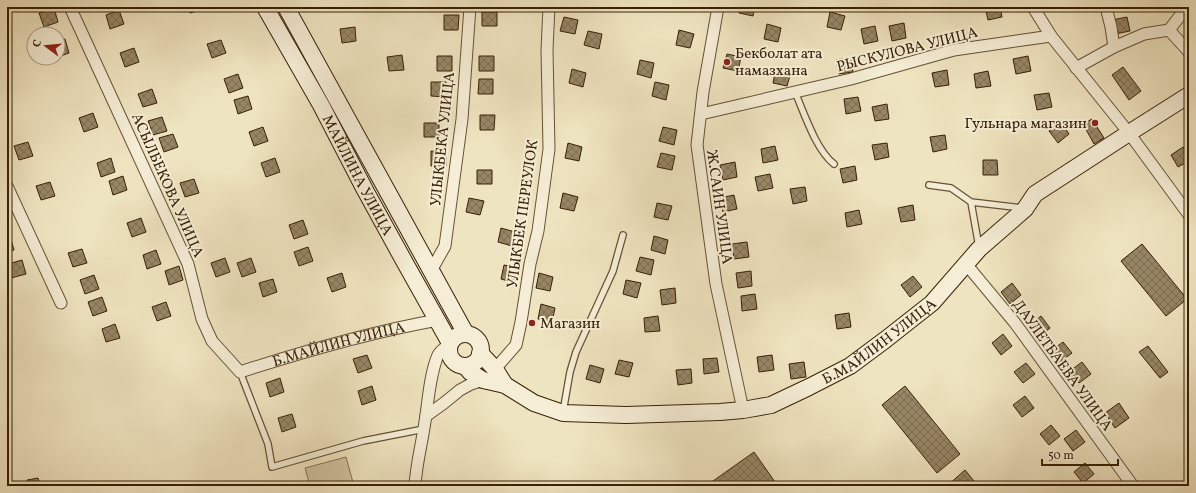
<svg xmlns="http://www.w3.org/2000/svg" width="1196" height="493" font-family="Vollkorn,serif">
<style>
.pitch{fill:#d0c3a0;stroke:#847252}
.building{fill:url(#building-cross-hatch);stroke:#372005}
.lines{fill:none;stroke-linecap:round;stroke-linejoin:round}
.lane-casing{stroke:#655134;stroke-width:8}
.street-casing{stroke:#655134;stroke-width:13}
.secondary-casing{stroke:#372005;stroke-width:18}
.lane{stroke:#f5edd6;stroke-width:5.5}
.street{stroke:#f5edd6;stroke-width:11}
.secondary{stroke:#f5edd6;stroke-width:16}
.poi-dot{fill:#8f2418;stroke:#f5edd6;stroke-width:1.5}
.labels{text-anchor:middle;stroke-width:4;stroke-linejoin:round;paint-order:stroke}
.street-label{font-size:15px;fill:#372005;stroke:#f5edd6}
.poi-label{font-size:15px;fill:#372005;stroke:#f5edd6;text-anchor:start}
</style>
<defs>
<pattern id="building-cross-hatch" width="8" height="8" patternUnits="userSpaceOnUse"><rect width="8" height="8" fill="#978666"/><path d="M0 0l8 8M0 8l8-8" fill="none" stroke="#7c6d52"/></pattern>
</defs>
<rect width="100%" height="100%" fill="#efe4c0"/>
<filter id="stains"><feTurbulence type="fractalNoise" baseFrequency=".005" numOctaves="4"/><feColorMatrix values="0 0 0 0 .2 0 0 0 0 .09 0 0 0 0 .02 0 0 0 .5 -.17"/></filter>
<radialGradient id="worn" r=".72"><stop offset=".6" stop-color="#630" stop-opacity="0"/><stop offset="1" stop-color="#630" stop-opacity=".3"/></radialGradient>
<path class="pitch" d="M346 457 354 486H310L305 468Z"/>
<path class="building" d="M188 7H204V9L190 13Z
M740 7H755L753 16 739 13Z
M985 7H1000L1002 17 988 20Z
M1110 7H1125L1126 9 1111 12Z
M54 8 58 22 44 27 39 13Z
M119 10 124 24 110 29 106 15Z
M482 12H497V26H482Z
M830 12 845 16 841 30 827 27Z
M444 15H459L458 30H444Z
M564 17 578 20 575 34 560 31Z
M1127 17 1130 31 1115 34 1112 20Z
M904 23 906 38 892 41 889 26Z
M767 24 781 28 778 42 764 39Z
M875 26 878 41 864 44 861 29Z
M355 27 356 41 342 43 340 29Z
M679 30 694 34 690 48 676 45Z
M588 31 602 34 599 49 584 45Z
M65 39 69 53 58 57V41Z
M221 40 226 53 212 58 207 44Z
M134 48 139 62 125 67 120 53Z
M727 54 741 57 738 71 723 68Z
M402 55 404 70 389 71 387 57Z
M437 56H452V71H437Z
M479 56H494V71H479Z
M1028 56 1031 71 1016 74 1013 59Z
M851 57 853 72 839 74 836 60Z
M640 60 654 63 651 78 637 74Z
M1123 67 1141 91 1129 100 1112 75Z
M776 68 791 72 787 86 773 83Z
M572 69 586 73 583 87 569 83Z
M947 70 949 85 935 87 932 73Z
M988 71 991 86 976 88 974 74Z
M238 74 243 88 229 93 224 79Z
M479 79H493V94H478Z
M431 82H446V97L431 96Z
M655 82 669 85 666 100 652 96Z
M152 89 157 103 143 107 138 94Z
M1049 93 1052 107 1037 110 1034 95Z
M248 96 252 109 238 114 234 100Z
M858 97 861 111 846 114 844 99Z
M887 104 889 119 875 121 872 107Z
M93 113 98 127 84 132 79 118Z
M480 115H495L494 130H480Z
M162 117 167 131 153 135 148 121Z
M1092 119 1104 138 1094 144 1083 124Z
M1061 122 1069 134 1058 143 1049 131Z
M424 123H439V137H424Z
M263 127 268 141 254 146 249 132Z
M663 127 677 130 674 145 659 141Z
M173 134 178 147 164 152 159 138Z
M945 135 947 149 933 152 930 137Z
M28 142 33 156 19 160 14 146Z
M568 143 582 147 579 161 565 158Z
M887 143 889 157 875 160 872 145Z
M775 146 778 160 763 163 761 149Z
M1183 147 1189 157V161L1178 167 1171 155Z
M431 151 446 152V166H431Z
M661 153 675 156 672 170 657 167Z
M111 158 115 172 101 177 97 163Z
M275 158 280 172 266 177 261 163Z
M983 160H997L998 175H983Z
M735 162 737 177 723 180 720 165Z
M855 166 857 180 843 183 840 169Z
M477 170H492V184H477Z
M770 174 773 188 758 191 755 177Z
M123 176 127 190 113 195 109 181Z
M194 179 199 193 185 197 180 183Z
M50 182 55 196 41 200 36 186Z
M805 187 807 201 793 204 790 189Z
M563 193 578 197 574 211 560 208Z
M734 195 737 209 723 212 720 198Z
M469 198 484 201 480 215 466 212Z
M657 203 672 206 668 220 654 217Z
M913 205 915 220 901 222 898 208Z
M859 210 862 224 847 227 845 213Z
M141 218 146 232 132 237 127 223Z
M303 220 308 234 294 239 289 225Z
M501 228 515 232 512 246 498 242Z
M10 236 14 250 7 252V237Z
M654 236 668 240 665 254 651 250Z
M747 242 749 257 734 259 732 244Z
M1142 244 1187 299 1166 316 1121 261Z
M308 247 313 261 299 266 294 252Z
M82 249 87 263 73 267 68 253Z
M156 250 161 264 147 269 143 255Z
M640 257 654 260 651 275 636 271Z
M225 258 230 272 216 277 211 263Z
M251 258 256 272 242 277 237 263Z
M22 260 26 274 11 278 8 264Z
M504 265 519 268 515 283 501 279Z
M179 266 183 280 169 285 165 271Z
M751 271 752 286 738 288 736 273Z
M342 273 346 287 332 292 327 278Z
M539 273 553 277 550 291 536 288Z
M94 275 99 289 85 294 80 280Z
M913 276 922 287 910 297 901 285Z
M273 279 277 292 263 297 259 283Z
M626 280 641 283 637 298 623 294Z
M1012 283 1021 295 1010 304 1001 292Z
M675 288 676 303 662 305 660 290Z
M755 294 757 309 742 311 741 296Z
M102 297 107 311 93 316 88 302Z
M166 302 171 316 157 321 152 307Z
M541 304 555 308 552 322 538 319Z
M849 313 851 327 837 329 835 315Z
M658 316 660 331 645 332 644 318Z
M1041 316 1050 328 1039 337 1030 325Z
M115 324 120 338 106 342 102 329Z
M1003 334 1012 346 1001 355 992 343Z
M1063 342 1072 353 1060 362 1051 351Z
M1148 346 1168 372 1160 378 1139 352Z
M367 355 372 368 358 373 353 359Z
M772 355 774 370 759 372 757 357Z
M717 358 719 372 704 374 703 359Z
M619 360 633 363 629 377 615 374Z
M804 362 806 377 791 379 789 364Z
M1082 362 1091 374 1079 383 1070 371Z
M1026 363 1035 374 1023 383 1014 372Z
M590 365 604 369 600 383 586 379Z
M691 369 692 383 678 385 676 370Z
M280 378 284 392 270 397 266 383Z
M372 386 376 400 362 405 358 391Z
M905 386 960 454 937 473 882 405Z
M1025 396 1034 408 1022 417 1013 405Z
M1119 403 1129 418 1115 428 1105 413Z
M292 414 296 427 282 432 278 418Z
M1051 425 1060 436 1049 445 1040 434Z
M1076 430 1085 442 1073 451 1064 439Z
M754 452 775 482 769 486H706Z
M1085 463 1094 474 1083 483 1074 472Z
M965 470 978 486H947Z
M38 478 40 486H28L27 480Z"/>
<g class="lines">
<g class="lane-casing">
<path id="lane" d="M795 92C804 113 816 150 834 164
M929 185 951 188 971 202 1022 208
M971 202 979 247
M240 372 268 444 272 467 363 441 424 429
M563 412 570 372 576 352 613 271 623 235
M1186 486 1189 484"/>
</g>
<g class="street-casing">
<g id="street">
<path id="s1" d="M70 7 188 264 202 319 212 341 240 372C305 351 371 332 438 320"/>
<path d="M718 7 703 92 697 145 716 284 743 410"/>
<path d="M1033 7 1051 36 1129 133 1189 215"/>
<path d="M1169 30 1189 52"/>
<path d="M1114 47 1144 34 1169 30 1187 7"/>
<path d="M1076 68 1114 47 1111 27 1106 7"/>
<path d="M701 114 851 79 954 50 1051 36"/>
<path d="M7 186 61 303"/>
<path d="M966 264 1015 323 1133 486"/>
<path d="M431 271 445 246 462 119 470 7"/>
<path d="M495 369 516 345 521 322 530 264 538 231 549 149 547 50 549 7"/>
<path d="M426 416 444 403 460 390 471 384 483 380"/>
<path d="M415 486C416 466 421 447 424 428 428 406 429 376 438 355 441 350 445 348 449 345"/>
</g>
</g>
<g class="secondary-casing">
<g id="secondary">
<path id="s2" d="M265 7 321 105 365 190 404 261 450 343"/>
<path d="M286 7 466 334"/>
<circle cx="465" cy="350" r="16"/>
<path d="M480 353 495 369 505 385"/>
<path id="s3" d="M465 366 470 372 483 380 505 385 534 403 563 413 626 415 720 412 743 410 771 405 809 387 850 366 885 340 932 303 979 249 1025 209 1035 194 1129 133 1189 95"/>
</g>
</g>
<use href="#lane" class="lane"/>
<use href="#street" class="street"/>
<use href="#secondary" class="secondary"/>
</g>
<g class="poi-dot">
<circle cx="727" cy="62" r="4"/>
<circle cx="1095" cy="123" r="4"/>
<circle cx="532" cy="323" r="4"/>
</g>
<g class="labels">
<g class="street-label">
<text transform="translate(907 49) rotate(-14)" y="5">РЫСКУЛОВА УЛИЦА</text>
<text transform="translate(442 139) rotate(-84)" y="5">УЛЫКБЕКА УЛИЦА</text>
<text dy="5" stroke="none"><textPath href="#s2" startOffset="192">МАЙЛИНА УЛИЦА</textPath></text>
<text transform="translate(168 185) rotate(66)" y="5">АСЫЛБЕКОВА УЛИЦА</text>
<text transform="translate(720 207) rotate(82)" y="5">Ж.САИН УЛИЦА</text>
<text transform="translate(522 214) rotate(-82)" y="5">УЛЫКБЕК ПЕРЕУЛОК</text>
<text dy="5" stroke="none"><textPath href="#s3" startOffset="445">Б.МАЙЛИН УЛИЦА</textPath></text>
<text dy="5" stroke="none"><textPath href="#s1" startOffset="508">Б.МАЙЛИН УЛИЦА</textPath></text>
<text transform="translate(1063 365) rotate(54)" y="5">ДАУЛЕТБАЕВА УЛИЦА</text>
</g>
<g class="poi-label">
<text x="735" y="58">Бекболат ата<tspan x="735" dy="17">намазхана</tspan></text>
<text x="1087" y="128" text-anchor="end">Гульнара магазин</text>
<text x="540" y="328">Магазин</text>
</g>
</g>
<rect width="1196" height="493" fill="none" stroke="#efe4c0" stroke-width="24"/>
<rect x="8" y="8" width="1180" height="477" fill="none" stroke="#372005" stroke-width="2"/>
<rect x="12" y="12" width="1172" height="469" fill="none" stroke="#372005"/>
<g transform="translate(46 46) rotate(286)"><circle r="19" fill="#f5edd6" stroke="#a99b82"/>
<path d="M0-3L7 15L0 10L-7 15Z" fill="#8f2418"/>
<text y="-6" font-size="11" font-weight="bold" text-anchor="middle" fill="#372005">С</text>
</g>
<path d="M1042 459v6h76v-6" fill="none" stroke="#372005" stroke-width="2"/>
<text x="1048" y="459" font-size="12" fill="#372005" stroke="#f5edd6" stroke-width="3" paint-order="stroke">50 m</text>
<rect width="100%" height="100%" filter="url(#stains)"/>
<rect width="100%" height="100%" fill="url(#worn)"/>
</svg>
